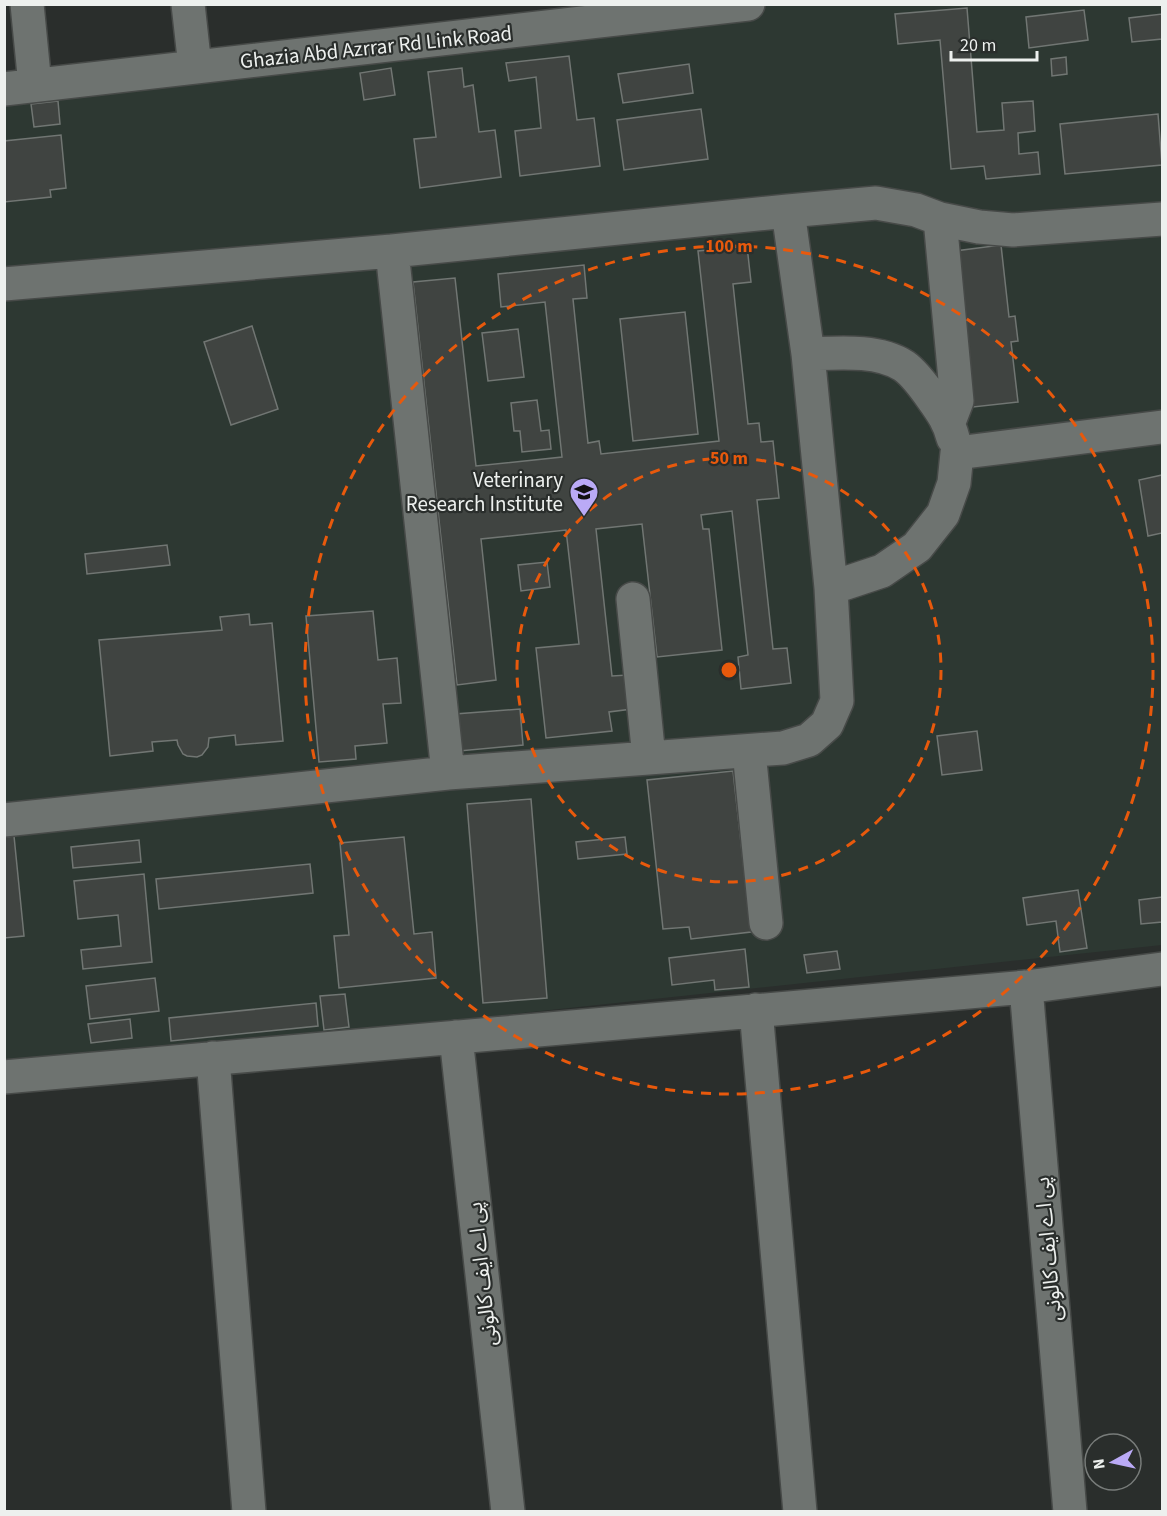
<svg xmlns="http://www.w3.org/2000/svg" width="1167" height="1516" font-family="'Source Sans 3','Noto Sans Arabic',sans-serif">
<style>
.built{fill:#2d3832}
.building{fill:#404441;stroke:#717673;stroke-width:1.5}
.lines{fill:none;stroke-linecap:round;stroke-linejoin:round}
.minor-casing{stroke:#474a48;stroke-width:36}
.minor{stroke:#6e7370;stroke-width:33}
.ring{fill:none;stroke:#e8590c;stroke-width:3;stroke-dasharray:10 8}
.labels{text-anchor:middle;stroke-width:4.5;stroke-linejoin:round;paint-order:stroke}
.street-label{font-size:21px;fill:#edf0ee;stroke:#2a2e2c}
.poi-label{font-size:21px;fill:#edf0ee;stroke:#2a2e2c;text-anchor:end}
.centre{fill:#e8590c;stroke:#2a2e2c;stroke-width:3}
.ring-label{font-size:18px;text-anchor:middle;font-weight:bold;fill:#e8590c;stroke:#2a2e2c;stroke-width:4.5;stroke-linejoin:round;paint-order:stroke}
</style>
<rect width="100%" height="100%" fill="#2a2e2c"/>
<path class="built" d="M748 5H1162V945L5 1068 4 89Z"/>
<path class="building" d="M967 8 977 132 1004 130 1002 103 1033 101 1035 131 1018 133 1019 154 1038 152 1040 174 986 179 984 166 951 169 940 40 898 44 895 14Z
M1084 10 1088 40 1029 48 1026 17Z
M1162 14V39L1132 42 1129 18Z
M569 56 577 120 594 118 600 166 520 176 515 131 541 128 536 77 509 81 506 63Z
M1066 57 1067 74 1052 76 1051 59Z
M689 64 693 93 623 103 618 74Z
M391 68 395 95 364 100 360 73Z
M462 68 464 87 473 85 479 132 495 130 501 177 420 188 414 139 436 137 428 72Z
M58 101 60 124 34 127 31 104Z
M701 109 708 159 624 170 617 120Z
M1158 114 1162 165 1065 174 1060 124Z
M61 135 66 188 50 190 51 197 4 202V141Z
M1001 245 1009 317 1015 316 1018 341 1011 342 1018 402 973 407 955 251Z
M747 246 751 282 733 284 748 424 759 423 761 442 773 441 779 498 757 500 773 649 787 648 791 683 741 689 738 657 748 655 732 511 701 515 703 529H709L722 650 657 657 642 524 596 529 612 676 628 675 632 709 609 712 612 731 546 738 536 648 579 644 566 530 481 539 496 680 457 685 413 282 455 278 476 466 562 457 545 302 501 307 498 274 584 265 587 298 573 299 588 443 599 441 601 454 719 441 698 251Z
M685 312 698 434 633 441 620 319Z
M252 326 278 409 231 425 204 342Z
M518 329 524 377 488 381 482 333Z
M537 400 541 431 549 430 551 449 522 452 520 431H514L511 403Z
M1162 475V533L1148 536 1139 480Z
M167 545 170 565 87 574 85 554Z
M547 562 550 587 521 591 518 565Z
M373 611 378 660 397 658 401 703 383 704 387 743 355 746 356 759 319 762 306 616Z
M249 614 250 625 272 623 283 741 236 745 235 735 209 738 208 747 202 755 197 757 187 756 183 754 178 745 177 740 152 742 153 751 110 756 99 640 222 630 220 617Z
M520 709 523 745 459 751 455 714Z
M977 731 982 770 942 775 937 736Z
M733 771 751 932 691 939 689 927 663 929 647 780Z
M531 799 547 998 483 1003 467 804Z
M14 836 24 936 4 938V837Z
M404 837 414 934 432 932 436 978 339 988 334 936 349 935 340 843Z
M625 837 627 854 578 859 576 842Z
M139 840 141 862 73 868 71 847Z
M310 864 313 893 159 909 156 879Z
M144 874 152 962 83 969 81 950 121 946 118 915 78 919 74 881Z
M1078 890 1087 948 1060 952 1056 921 1027 925 1023 898Z
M1162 897V922L1141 924 1139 900Z
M745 949 749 987 715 990 714 980 672 985 669 958Z
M837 951 840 969 807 973 804 955Z
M155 978 159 1011 90 1019 86 986Z
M345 994 349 1027 324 1030 320 996Z
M316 1003 318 1026 171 1041 169 1018Z
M130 1019 132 1038 91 1043 88 1024Z"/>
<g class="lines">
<g class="minor-casing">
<path id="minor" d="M27 4 35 85
M188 4 195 67
M4 89 748 4
M788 211 876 203 916 210 940 219 979 227 1013 230 1162 219
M940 219 957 401 949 422
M392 251 448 773
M4 284 392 251 788 211 808 354 831 588 837 701 827 724 809 740 783 748 448 773 4 820
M808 354C837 353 878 349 904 366 914 373 925 388 932 398 942 412 949 422 953 438
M831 588 882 571 917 547 943 514 954 483 957 453 1162 427
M633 599 649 758
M749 751 766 923
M1026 987 1070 1512
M756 1010 800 1512
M456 1037 508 1512
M213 1058 249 1512
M4 1077 1026 987 1162 969"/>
</g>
<use href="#minor" class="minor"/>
</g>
<g class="ring">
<circle cx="729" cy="670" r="212"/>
<circle cx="729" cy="670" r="424"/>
</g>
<defs>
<g id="university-pin" transform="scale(1.5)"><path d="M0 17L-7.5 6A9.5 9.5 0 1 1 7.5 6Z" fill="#baaaf6" stroke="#2a2e2c"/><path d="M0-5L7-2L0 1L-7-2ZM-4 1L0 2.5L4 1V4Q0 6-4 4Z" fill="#111"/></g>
</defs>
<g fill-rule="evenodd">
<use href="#university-pin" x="584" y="492"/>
</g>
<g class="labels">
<g class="street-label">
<text transform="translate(376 47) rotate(-6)" y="7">Ghazia Abd Azrrar Rd Link Road</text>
<text transform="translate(1048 1249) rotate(-95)" y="7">پی اے ایف کالونی</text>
<text transform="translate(482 1274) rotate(-96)" y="7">پی اے ایف کالونی</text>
</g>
<g class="poi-label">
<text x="563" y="487">Veterinary<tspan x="563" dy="24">Research Institute</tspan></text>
</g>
</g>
<circle cx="729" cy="670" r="9" class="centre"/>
<g class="ring-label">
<text x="729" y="252">100 m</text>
<text x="729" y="464">50 m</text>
</g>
<rect width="1167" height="1516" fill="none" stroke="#edf0ee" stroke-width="12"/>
<g transform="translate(1113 1462) rotate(262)"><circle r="28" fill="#2a2e2c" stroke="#787c7a" stroke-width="1.5"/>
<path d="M0-4.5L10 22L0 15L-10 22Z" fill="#baaaf6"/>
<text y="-9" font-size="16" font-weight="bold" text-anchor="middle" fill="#edf0ee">N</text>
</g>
<path d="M951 51v9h86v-9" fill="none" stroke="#edf0ee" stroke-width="3"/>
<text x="960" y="51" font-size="18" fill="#edf0ee" stroke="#2a2e2c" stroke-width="4.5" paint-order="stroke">20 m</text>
</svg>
